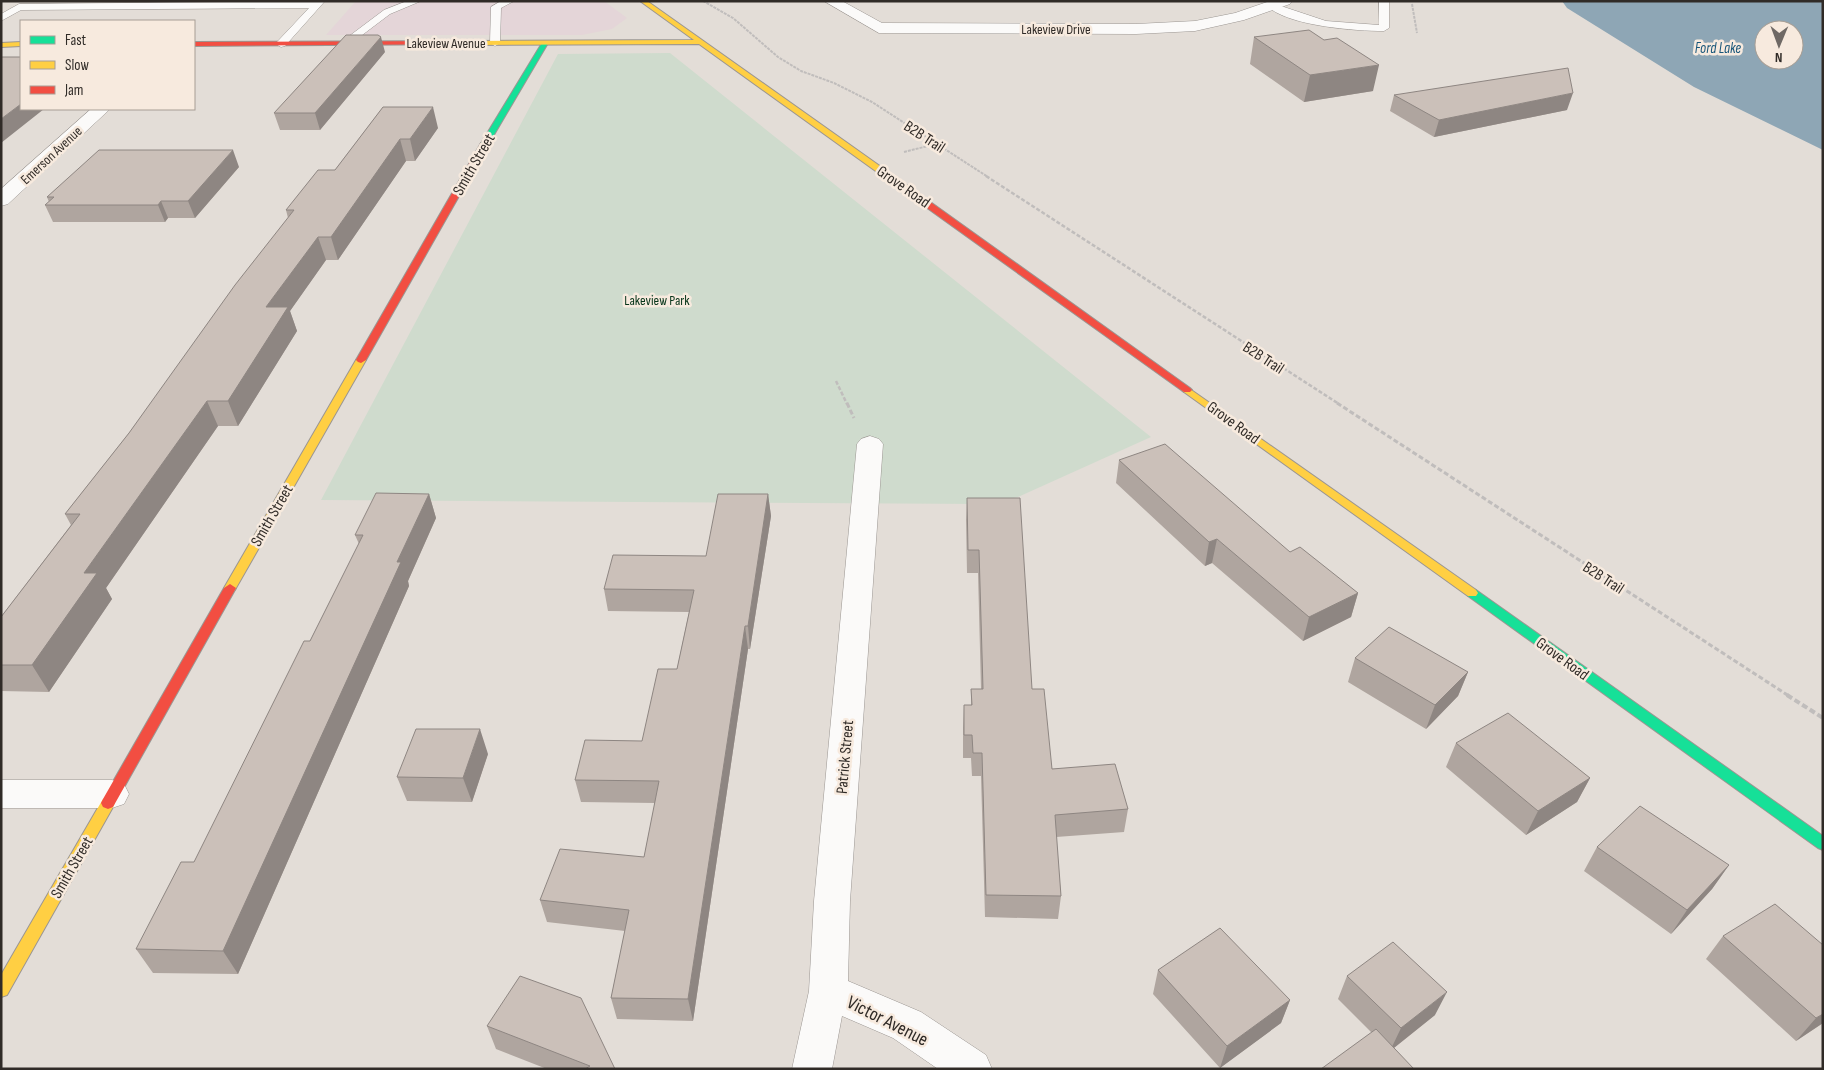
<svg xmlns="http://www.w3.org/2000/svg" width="1824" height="1070" font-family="'Sofia Sans Condensed',sans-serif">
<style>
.commercial{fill:#e4d5d8}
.green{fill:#cfdbcd}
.water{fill:#8ea6b5;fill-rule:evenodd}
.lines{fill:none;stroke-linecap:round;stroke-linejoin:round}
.lane-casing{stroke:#9b9692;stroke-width:1}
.street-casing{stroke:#9b9692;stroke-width:1}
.fast-casing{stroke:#9b9692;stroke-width:2}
.slow-casing{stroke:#9b9692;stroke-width:2}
.jam-casing{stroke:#9b9692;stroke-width:2}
.path-far3{stroke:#c0bdbc;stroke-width:2;stroke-dasharray:3 1;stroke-linecap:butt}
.path-far2{stroke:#c0bdbc;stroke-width:2.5;stroke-dasharray:4 2;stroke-linecap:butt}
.path-far1{stroke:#c0bdbc;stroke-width:3;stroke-dasharray:5 2.5;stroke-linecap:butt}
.path{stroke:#c0bdbc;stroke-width:4;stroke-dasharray:6 3;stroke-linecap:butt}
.lane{fill:#fbfaf9;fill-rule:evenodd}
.street{fill:#fbfaf9;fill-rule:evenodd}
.fast{fill:#16e098;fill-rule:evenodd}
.slow{fill:#ffcf43;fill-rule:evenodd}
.jam{fill:#f24e42;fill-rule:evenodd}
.wall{fill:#afa59f}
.shaded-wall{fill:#8e8682}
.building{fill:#cbc0b9;stroke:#8e8682}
.labels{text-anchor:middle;stroke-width:5;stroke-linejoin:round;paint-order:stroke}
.far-street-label{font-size:14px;fill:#302b27;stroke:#f7eade}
.far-park-label{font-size:14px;fill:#063419;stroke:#f7eade}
.far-water-label{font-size:15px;font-style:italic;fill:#18567a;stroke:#f7eade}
.street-label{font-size:16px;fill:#302b27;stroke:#f7eade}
.near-street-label{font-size:19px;fill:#302b27;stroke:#f7eade}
</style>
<rect width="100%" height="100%" fill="#e3ddd7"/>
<path class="commercial" d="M356 1H604L627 18 612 29 582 35H326Z"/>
<path class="green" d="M670 53 1151 437 1018 497 984 504 321 500 558 54Z"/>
<path class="water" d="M1562 1H1823V150L1694 87 1567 8ZM1764 30H1794V60H1764Z"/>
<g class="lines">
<g class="lane-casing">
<path id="lane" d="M325 1 285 46 281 47 276 44 277 42 309 8 21 10 1 21V14L19 4Z
M407 1H421L390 14 349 45 340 43 384 10Z
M501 1H514L501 8 500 43 495 46 490 43 491 7Z
M1379 1H1389V28L1384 31C1355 31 1288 26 1267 6L1275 4 1326 21 1379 25Z"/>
</g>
<g class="street-casing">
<path id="street" d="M824 1H842L882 23 1136 24 1195 21 1235 13 1270 1H1292L1290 4 1244 20 1195 31 1136 34 879 33Z
M91 109H110L8 204 1 206V189Z
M870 436 879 439 883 444 850 901 848 981 921 1012 986 1055 992 1069H938L893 1038 842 1016 832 1069H792L809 991 814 901 857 444 861 439Z
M1 780H112L124 784 129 794 124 804 112 808H1Z"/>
</g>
<g class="fast-casing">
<path id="fast" d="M545 41 548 43 488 145 481 147 480 145 542 43Z
M1472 589 1476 590 1823 836V850L1818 848 1468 596 1466 593 1468 590Z"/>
</g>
<g class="slow-casing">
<path id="slow" d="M640 1H647L915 191V195H909L699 44 475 45 472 43 475 41 694 40Z
M21 42V46L1 47V43Z
M361 357 366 360 236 588 234 591H226L224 588 356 360Z
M1187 387 1476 590 1478 593 1476 596H1468L1184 392 1182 390Z
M108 797 113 799 115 803 113 807 7 995 1 997V975L103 799Z"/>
</g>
<g class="jam-casing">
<path id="jam" d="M475 41 477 42V44L194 46V42Z
M481 143 488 145 366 360 361 363 358 362 356 360Z
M909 191H915L1190 388 1192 390 1190 392H1184L909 195Z
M230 584 236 588 113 807 108 809 103 807 101 803 103 799 224 588Z"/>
</g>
<path class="path-far3" d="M703 1 733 18 778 57 801 71 834 83 872 102 988 177
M1412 4 1417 33
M904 152 936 144"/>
<path class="path-far2" d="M986 176 1339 404
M836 381 847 404"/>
<path class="path-far1" d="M847 403 854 418
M1337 403 1789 696"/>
<path class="path" d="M1787 695 1823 718"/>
<use href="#lane" class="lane"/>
<use href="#street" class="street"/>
<use href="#fast" class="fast"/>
<use href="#slow" class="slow"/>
<use href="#jam" class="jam"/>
</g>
<path class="wall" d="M1254 37 1373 91 1304 102 1250 64Z
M385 52 320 130H280L274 113Z
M1394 95 1567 110 1434 137 1390 111Z
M383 107 438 128 415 161H406L338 260H326L290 311 297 331 238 426H218L106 588 112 599 49 692 1 691V617L71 525 65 514 129 433 288 218 286 210 335 170Z
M239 167 195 218H168L165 222H53L45 205 49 202 47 197Z
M1119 460 1290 552 1358 593 1351 617 1303 641 1212 563 1205 566 1116 483Z
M429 494 436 518 408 581 409 586 238 974 153 973 136 949 194 862 310 641 359 544 355 535Z
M768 494 771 516 750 649H748L693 1021 617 1019 611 998 625 931 547 922 540 900 644 857 655 803 581 802 575 780 642 741 677 669 689 612 608 611 604 589 706 556Z
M967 498 1032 689 1052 769 1128 809 1124 832 1056 837 1061 896 1058 919 985 917 981 776H972L971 758H963V728L964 705H971V689H981L978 573H967L966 520Z
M1355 658 1468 672 1458 696 1426 729 1348 682Z
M1456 743 1590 778 1577 802 1526 835 1446 767Z
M488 754 472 802 407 801 397 777Z
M1597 847 1729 865 1712 889 1671 934 1584 871Z
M1723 936 1823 945V1023L1796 1041 1706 959Z
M1158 970 1290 1000 1281 1023 1220 1068 1153 994Z
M1347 976 1435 1015 1394 1048 1372 1033 1338 999Z
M487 1026 615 1069H547L496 1049Z"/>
<path class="shaded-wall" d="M381 37 385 52 320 130 315 113Z
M1379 65 1373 91 1304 102 1310 75Z
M1573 93 1567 110 1434 137 1439 120Z
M21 104V109H44L1 143V119Z
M433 107 438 128 415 161 410 139Z
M400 139 406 161 338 260 331 237Z
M233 150 239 167 195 218 188 201Z
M161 201 168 218 165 222 158 205Z
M318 237 326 260 290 311 297 331 238 426 228 401 266 307Z
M207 401 218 426 106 588 112 599 49 692 32 665 84 573Z
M429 494 436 518 408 581 409 586 238 974 223 951 397 562Z
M768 494 771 516 750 649 748 626Z
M1217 539 1212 563 1205 566 1209 542Z
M1358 593 1351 617 1303 641 1309 617Z
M745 626 748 649 693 1021 688 999Z
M1468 672 1458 696 1426 729 1435 705Z
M480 729 488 754 472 802 463 778Z
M1590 778 1577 802 1526 835 1538 811Z
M1729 865 1712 889 1671 934 1687 910Z
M1447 992 1435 1015 1390 1051 1401 1028Z
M1290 1000 1281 1023 1220 1068 1227 1046Z
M1823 1014V1023L1796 1041 1816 1018Z"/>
<path class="building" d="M1309 30 1324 40 1337 38 1379 65 1310 75 1254 37Z
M346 35H378L381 37 315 113H274Z
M1 57H21V104L1 119Z
M1568 68 1573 93 1439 120 1394 95Z
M383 107H433L410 139H400L331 237H318L266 307H288L228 401H207L84 573H97L32 665H1V617L80 514H65L129 433 235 285 294 210H286L318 170H335Z
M99 150H233L188 201H161L158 205H45L54 197H47Z
M1165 444 1290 552 1300 547 1358 593 1309 617 1217 539 1209 542 1119 460Z
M376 493 429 494 397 562H401L223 951 136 949 181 862H194L304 641H310L363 535H355Z
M718 494H768L748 626H745L688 999 611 998 629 910 540 900 560 849 644 857 659 781 575 780 585 740 642 741 658 669H677L694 590 604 589 613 555 706 556Z
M967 498H1020L1032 689H1044L1052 769 1115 764 1128 809 1055 815 1061 896 986 895 982 753H973L972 735H964V705H972L971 689H983L979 550H968Z
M1389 627 1468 672 1435 705 1355 658Z
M1508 713 1590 778 1538 811 1456 743Z
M416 729H480L463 778 397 777Z
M1640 806 1729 865 1687 910 1597 847Z
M1775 904 1823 945V1014L1816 1018 1723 936Z
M1220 928 1290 1000 1227 1046 1158 970Z
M1393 942 1447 992 1401 1028 1347 976Z
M520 976 581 998 615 1069H585L590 1066 487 1026Z
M1376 1029 1414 1069H1321Z"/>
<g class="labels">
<g class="far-street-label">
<text x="1056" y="34">Lakeview Drive</text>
<text x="446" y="48">Lakeview Avenue</text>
<text transform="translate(51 155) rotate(-43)" y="5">Emerson Avenue</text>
</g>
<g class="far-park-label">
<text x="657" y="305">Lakeview Park</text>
</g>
<g class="far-water-label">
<text x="1718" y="53">Ford Lake</text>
</g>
<g class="street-label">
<text transform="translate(925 136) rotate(33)" y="6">B2B Trail</text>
<text transform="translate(473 164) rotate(-60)" y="6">Smith Street</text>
<text transform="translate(904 186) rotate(35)" y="6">Grove Road</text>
<text transform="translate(1264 357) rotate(33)" y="6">B2B Trail</text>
<text transform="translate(1234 422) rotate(36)" y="6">Grove Road</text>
<text transform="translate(271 515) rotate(-60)" y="6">Smith Street</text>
<text transform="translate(1604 577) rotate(33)" y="6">B2B Trail</text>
<text transform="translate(1563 658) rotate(36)" y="6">Grove Road</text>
<text transform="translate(844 757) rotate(-85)" y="6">Patrick Street</text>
<text transform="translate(71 867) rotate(-60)" y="6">Smith Street</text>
</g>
<g class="near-street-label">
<text transform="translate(888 1020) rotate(27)" y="7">Victor Avenue</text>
</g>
</g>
<rect width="1824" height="1070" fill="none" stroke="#302b27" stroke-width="5"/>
<rect x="20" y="20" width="175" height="90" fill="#f7eade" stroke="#a79e95"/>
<rect x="30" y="36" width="25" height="8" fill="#16e098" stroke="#a79e95"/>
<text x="65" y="45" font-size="15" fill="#302b27">Fast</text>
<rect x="30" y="61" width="25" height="8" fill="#ffcf43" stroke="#a79e95"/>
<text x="65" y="70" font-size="15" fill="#302b27">Slow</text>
<rect x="30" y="86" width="25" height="8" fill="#f24e42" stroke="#a79e95"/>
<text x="65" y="95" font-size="15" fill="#302b27">Jam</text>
<g transform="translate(1779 45) rotate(181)"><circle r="24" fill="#f7eade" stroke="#a79e95"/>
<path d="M0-4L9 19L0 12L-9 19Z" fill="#6f6965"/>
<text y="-8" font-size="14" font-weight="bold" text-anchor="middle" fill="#302b27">N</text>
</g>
</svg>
